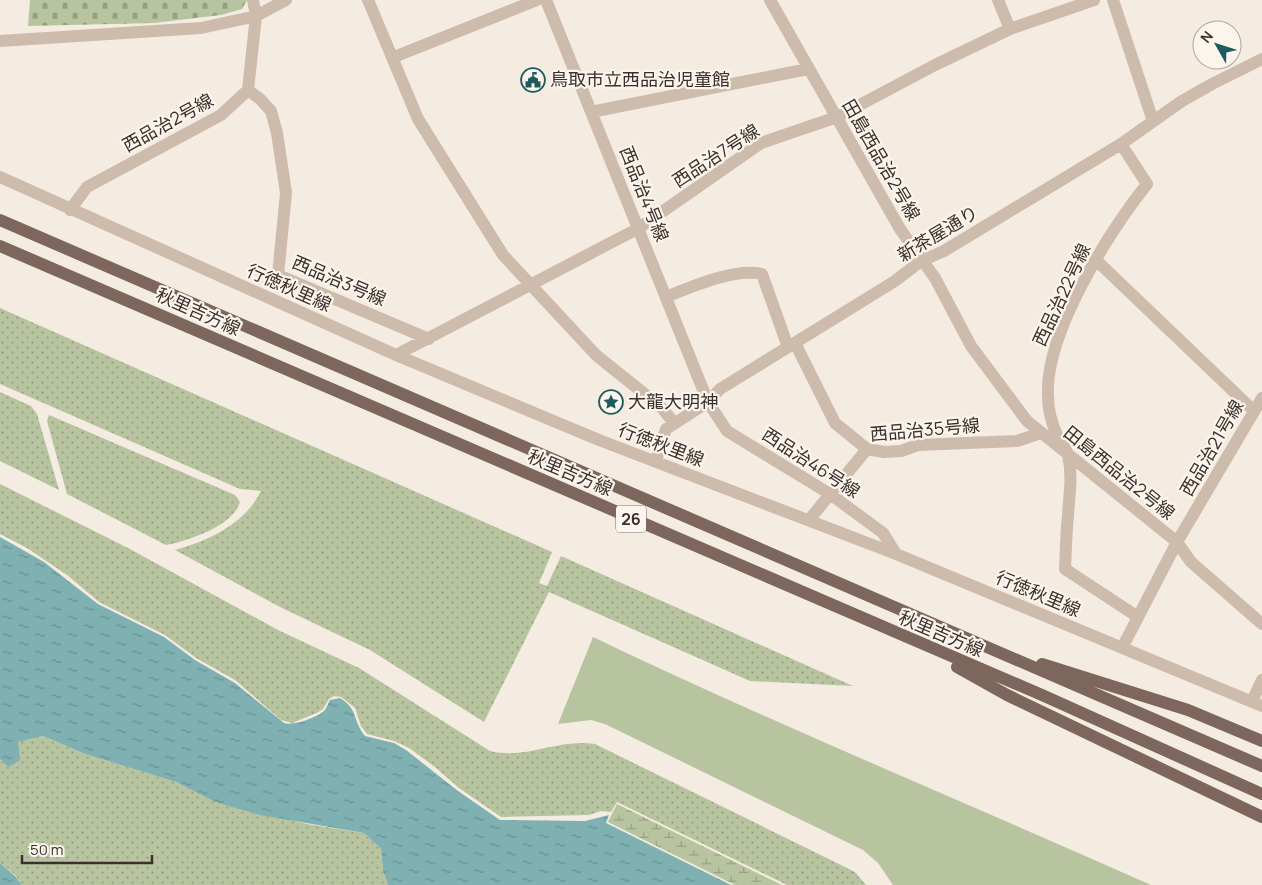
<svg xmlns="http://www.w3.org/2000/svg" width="1262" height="885" font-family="Manrope,'Noto Sans JP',sans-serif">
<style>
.grass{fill:url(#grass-dots)}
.wetland{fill:url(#wetland-marsh)}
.cemetery{fill:url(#cemetery-stones)}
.garden{fill:#b8c4a0}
.water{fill:url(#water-ripples)}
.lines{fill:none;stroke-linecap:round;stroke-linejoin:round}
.street{stroke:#cdbbac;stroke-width:12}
.primary{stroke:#7d675c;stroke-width:12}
.labels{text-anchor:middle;stroke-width:4.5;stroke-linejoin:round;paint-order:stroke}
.shield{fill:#fbf5ee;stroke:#756b66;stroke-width:1}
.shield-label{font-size:16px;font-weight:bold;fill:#3b302b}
.poi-label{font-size:18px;fill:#3b302b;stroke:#fbf5ee;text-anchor:start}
.street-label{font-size:18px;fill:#3b302b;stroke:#fbf5ee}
</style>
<defs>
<pattern id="grass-dots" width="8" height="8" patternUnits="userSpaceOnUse" patternTransform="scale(1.25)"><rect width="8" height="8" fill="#b8c4a0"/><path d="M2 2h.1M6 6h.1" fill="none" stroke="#97a083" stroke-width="1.8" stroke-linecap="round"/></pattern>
<pattern id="wetland-marsh" width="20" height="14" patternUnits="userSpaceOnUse" patternTransform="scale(1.25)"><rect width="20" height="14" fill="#b8c4a0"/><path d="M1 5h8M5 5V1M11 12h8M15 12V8" fill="none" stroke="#97a083"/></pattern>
<pattern id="cemetery-stones" width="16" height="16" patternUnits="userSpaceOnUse" patternTransform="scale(1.25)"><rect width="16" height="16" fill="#b8c4a0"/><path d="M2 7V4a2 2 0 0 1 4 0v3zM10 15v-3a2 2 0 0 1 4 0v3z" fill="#97a083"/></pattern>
<pattern id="water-ripples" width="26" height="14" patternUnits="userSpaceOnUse" patternTransform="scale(1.25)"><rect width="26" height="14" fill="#7fb0b2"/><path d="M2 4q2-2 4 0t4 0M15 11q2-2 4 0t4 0" fill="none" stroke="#699091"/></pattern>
</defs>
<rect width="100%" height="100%" fill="#f4ebe1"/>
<path class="grass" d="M0 308 552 552 539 583 547 586 561 556 853 686 750 681 549 592 484 722 370 650 280 607 175 550C208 541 245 524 261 491L240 489 0 384Z
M0 392 31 406 37 414 59 490 0 461Z
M49 415 235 495 240 502C233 526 188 541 166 545L67 494 47 421Z
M0 484 128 548 280 631 359 668 490 751C526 760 559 738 595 744L839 864 855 872 866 885H787L617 802 611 812 601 811 589 815 501 817 459 788 435 767 409 748 394 741 367 734 361 726 355 708 341 697 334 696 329 699 323 709 317 713 292 723 281 720 235 680 196 658 165 635 99 602 67 575 27 548 0 534Z
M43 736 85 754 176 782 215 802 307 824 364 833 381 849 383 871 388 885H22L15 875 0 863V759L8 767 17 742Z"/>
<path class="wetland" d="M617 804 782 885H735L608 822Z"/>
<path class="cemetery" d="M30 0H247L242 9 221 15 154 23 28 26Z"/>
<path class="garden" d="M593 637C777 725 965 802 1151 885H893L878 863 863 850 605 724 591 720 558 724Z"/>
<path class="water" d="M0 537 44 562 98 604 164 637 195 660 235 683 284 723C293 726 316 718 324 711 327 708 328 703 330 700L340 698C359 710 352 720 365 736L394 743 406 750 458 791 500 820 585 821 609 815 606 823 731 885H388L383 871 381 849 364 833 260 815 215 802 176 782 85 754 43 736 18 742 20 760 8 767 0 759Z
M0 863 15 876 22 885H0Z"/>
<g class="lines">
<path class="street" d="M368 0 418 119 503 255 596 355 662 408 674 423
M546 0 708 402 727 431 830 494 883 533 896 554
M770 0 900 229 935 278 971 346 1027 421 1177 542 1191 562 1262 624
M998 0 1010 29
M1113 0 1153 121
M0 41 201 28 256 16 286 0
M394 57 537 0
M248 90 260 99 271 111 277 133 286 193 278 275 429 339
M591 112 808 69
M1121 144 1147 184C1109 232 1045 333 1048 395 1048 409 1051 422 1057 435 1060 442 1066 448 1068 455 1073 476 1069 495 1068 516 1066 533 1066 551 1065 569L1138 617
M0 177 396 355 599 440 896 554 1262 706
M70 210 87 187 221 115 248 90 256 16 253 0
M1096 260 1254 411
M666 297C693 286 734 268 762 274L788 347
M795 343 835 423 867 449
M396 355 639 228 761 143 837 117 935 65 1010 29 1094 0
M656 461 666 429 708 402 720 389 895 281 921 261 944 251 1121 144 1182 101 1212 84 1262 59
M809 520 867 449 884 452 901 451 918 445 1017 441 1041 433
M1122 648 1177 542 1262 398
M1252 701 1262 680"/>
<path class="primary" d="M0 220 1262 766
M0 246 1042 695 1262 794
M1042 664 1188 710 1262 741
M957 667 1007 695 1262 817"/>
</g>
<defs>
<g id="civic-ring" transform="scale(1.25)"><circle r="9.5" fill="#fbf5ee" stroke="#1f5a5e" stroke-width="1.5"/><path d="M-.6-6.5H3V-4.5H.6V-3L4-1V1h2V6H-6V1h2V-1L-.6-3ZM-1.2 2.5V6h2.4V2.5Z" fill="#1f5a5e"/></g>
<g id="sight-ring" transform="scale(1.25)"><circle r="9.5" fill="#fbf5ee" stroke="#1f5a5e" stroke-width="1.5"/><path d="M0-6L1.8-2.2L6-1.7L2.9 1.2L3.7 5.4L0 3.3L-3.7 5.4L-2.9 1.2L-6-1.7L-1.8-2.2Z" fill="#1f5a5e"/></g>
</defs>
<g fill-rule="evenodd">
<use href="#civic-ring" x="533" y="80"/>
<use href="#sight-ring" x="611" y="402"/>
</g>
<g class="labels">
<rect class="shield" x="616" y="505.5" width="30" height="27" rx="4"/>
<g class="shield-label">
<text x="631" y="525">26</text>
</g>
<g class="poi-label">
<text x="550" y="86">鳥取市立西品治児童館</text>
<text x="628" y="408">大龍大明神</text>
</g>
<g class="street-label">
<text transform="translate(168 123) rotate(-29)" y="6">西品治2号線</text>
<text transform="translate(716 156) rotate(-33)" y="6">西品治7号線</text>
<text transform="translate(881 160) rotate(60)" y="6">田島西品治2号線</text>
<text transform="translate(644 194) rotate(68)" y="6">西品治4号線</text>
<text transform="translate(938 234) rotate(-31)" y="6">新茶屋通り</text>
<text transform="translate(339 281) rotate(23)" y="6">西品治3号線</text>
<text transform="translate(289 288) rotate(24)" y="6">行徳秋里線</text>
<text transform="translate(1062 295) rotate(-65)" y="6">西品治22号線</text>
<text transform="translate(198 312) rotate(24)" y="6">秋里吉方線</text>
<text transform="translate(925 430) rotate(-5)" y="6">西品治35号線</text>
<text transform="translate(661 445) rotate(21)" y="6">行徳秋里線</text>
<text transform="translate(1212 448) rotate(-60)" y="6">西品治21号線</text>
<text transform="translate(811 463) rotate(33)" y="6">西品治46号線</text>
<text transform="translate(570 473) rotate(23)" y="6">秋里吉方線</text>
<text transform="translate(1119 473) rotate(39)" y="6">田島西品治2号線</text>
<text transform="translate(1038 594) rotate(23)" y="6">行徳秋里線</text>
<text transform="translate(941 634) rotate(23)" y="6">秋里吉方線</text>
</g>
</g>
<g transform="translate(1217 45) rotate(309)"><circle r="24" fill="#fbf5ee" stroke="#aea6a0"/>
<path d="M0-4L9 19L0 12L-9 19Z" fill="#1f5a5e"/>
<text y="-8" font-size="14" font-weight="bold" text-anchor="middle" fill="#3b302b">N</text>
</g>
<path d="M22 855v8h130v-8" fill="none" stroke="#3b302b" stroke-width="2.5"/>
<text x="30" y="855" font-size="15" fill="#3b302b" stroke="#fbf5ee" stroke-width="4" paint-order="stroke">50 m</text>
</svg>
